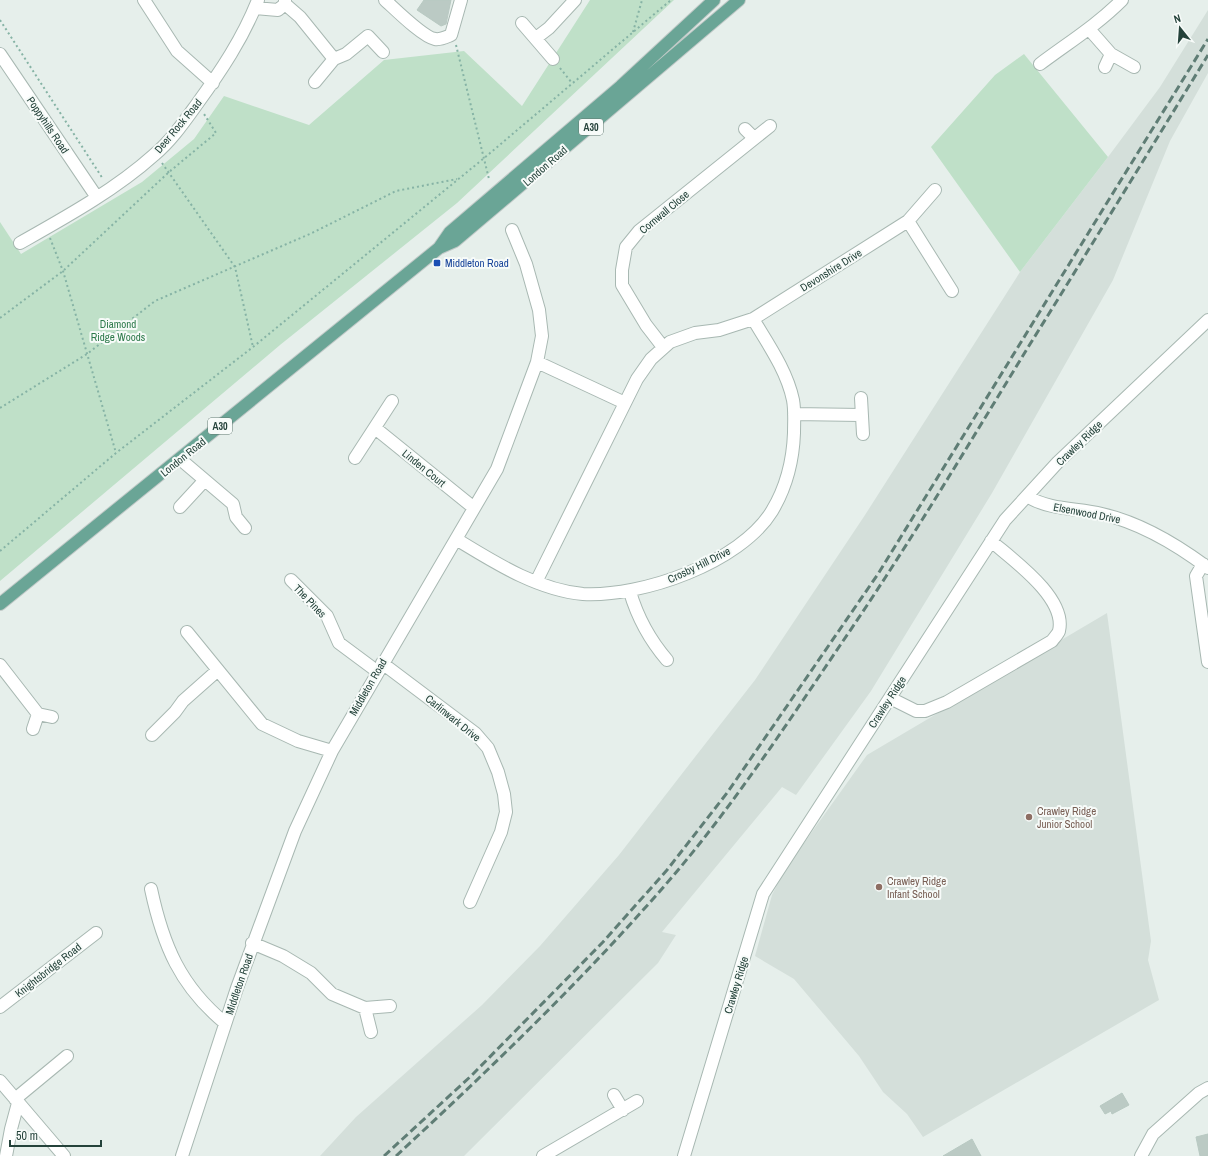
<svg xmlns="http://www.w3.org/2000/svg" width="1208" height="1156" font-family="'Archivo Narrow',sans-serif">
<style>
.built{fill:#d4dfda}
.green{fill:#bfe0c8}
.building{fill:#bbcac4;stroke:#b8c9c2}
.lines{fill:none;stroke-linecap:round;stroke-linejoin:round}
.minor-casing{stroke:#a8b8b2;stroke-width:14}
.major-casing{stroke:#c2cac8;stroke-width:14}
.path{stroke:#86b3a5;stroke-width:2;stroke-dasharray:2 3;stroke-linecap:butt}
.minor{stroke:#fff;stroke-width:12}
.major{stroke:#6aa596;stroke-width:12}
.rail{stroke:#5f7d75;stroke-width:3;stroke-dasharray:8 4;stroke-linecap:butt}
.transit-dot{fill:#1a4fb4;stroke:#f7fbf9;stroke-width:1.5}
.education-dot{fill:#8d6e63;stroke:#f7fbf9;stroke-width:1.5}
.labels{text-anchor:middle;stroke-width:4;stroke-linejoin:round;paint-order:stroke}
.shield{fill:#f7fbf9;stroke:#637a73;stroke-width:1}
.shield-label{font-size:10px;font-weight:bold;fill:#24423a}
.street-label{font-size:11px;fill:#24423a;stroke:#f7fbf9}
.transit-label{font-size:11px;fill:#164399;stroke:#f7fbf9;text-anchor:start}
.park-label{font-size:11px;fill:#2d7a4b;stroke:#f7fbf9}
.education-label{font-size:11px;fill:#785e54;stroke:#f7fbf9;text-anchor:start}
</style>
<rect width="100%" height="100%" fill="#e6efeb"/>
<path class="built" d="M1208 10V73L1170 141 1113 280 992 493 871 691 796 795 782 787 662 932 676 935 658 963 464 1156H320L356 1117 482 1005 540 946 619 855 695 757 755 680 865 515 1020 272 1108 157 1160 87Z
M1107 613 1151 941 1148 960 1159 1000 923 1137 907 1114 883 1092 859 1056 794 979 755 956 772 895 784 871 867 755Z"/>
<path class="green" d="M590 0H674L457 203 280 345 0 581V222L21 254 142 182 194 139 224 96 309 125 384 60 464 51 522 106Z
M1024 54 1108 157 1020 272 931 147 995 75Z"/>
<path class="building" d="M424 0H451L446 24 441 26 417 10Z
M1122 1093 1129 1105 1112 1114 1111 1111 1105 1114 1100 1106Z
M1208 1134V1156H1200L1196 1137Z
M972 1139 981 1156H943Z"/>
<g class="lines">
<g class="minor-casing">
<path id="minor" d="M144 0 177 51 213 83
M285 0V4L300 17 334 59
M385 0C395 9 423 37 435 39 441 40 446 37 451 35L461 0
M255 8 278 10 285 4
M522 23 553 59
M1089 29 1111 54 1134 67
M536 38 549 28 575 0
M0 54 96 196
M1040 64C1068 43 1097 25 1122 0
M1105 67 1111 54
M315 82 334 59 346 54 368 36 383 52
M745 129 754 138
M908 221 952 291
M20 243C66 217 115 190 154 155 171 141 184 122 197 104 221 71 243 38 258 0
M663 347 646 325 622 285V270L626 247 639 231 770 126
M537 362 625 403
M861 398 863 434
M794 414 861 415
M375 428 474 508
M355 458 392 401
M180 459 233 504 236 517 245 528
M1028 497C1051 510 1076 508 1102 514 1141 523 1176 544 1208 568
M180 507 204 481
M456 539C494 562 537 590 583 594 642 597 740 563 772 511 787 486 793 461 794 433 794 422 795 411 793 400 787 371 768 344 753 319
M1203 564 1196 576 1208 662
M291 580 327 616 339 643 378 672
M536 582 637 379 651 359 670 342 695 333 719 330 753 319 908 221 935 190
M630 592C638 619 649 639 667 660
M187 632 262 724 298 741 332 751
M382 663 475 733 488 748 498 772 504 794 506 812 501 832 470 902
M0 665 38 714 52 717
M890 698 916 711H925L947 702 1052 641C1054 638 1058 634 1059 631 1067 598 1013 560 991 541
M33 729 38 714
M152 735 175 712 183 701 218 670
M151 889C163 945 180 986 225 1023
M252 943 283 956 311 973 332 994 365 1008 390 1006
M0 1007 96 933
M365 1008 371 1032
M0 1081 64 1156
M614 1095 623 1110
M15 1099 67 1056
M6 1156 11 1129 18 1103
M182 1156 237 988 295 831 332 751 497 469 537 362 542 336 539 310 526 264 512 230
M543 1156 637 1101
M684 1156 763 894 1005 520 1058 462 1208 320
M1141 1156 1153 1134 1199 1093 1208 1088"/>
</g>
<g class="major-casing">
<path id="major" d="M439 248 455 241 739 0
M0 604 439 248 450 232 621 86 714 0"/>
</g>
<path class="path" d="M0 20 103 179
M633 32 642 0
M456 45 489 179
M560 68 572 83
M162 163 235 267 253 347
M50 238 63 271 116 453
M0 318 63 271 169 172 216 133 204 114
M0 408 87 354 155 301 312 233 396 191 457 179
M0 551 116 453 253 347 483 159 671 0"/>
<use href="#minor" class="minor"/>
<use href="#major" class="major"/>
<path class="rail" d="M384 1156 471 1076 603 942 667 870 727 793 878 574 1208 39
M396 1156C492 1067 587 976 673 876 735 803 789 721 843 641 908 546 967 447 1027 349 1088 251 1148 153 1208 55"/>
</g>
<rect class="transit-dot" x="433" y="259" width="8" height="8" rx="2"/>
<g class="education-dot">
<circle cx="1029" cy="817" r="4"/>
<circle cx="879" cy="887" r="4"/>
</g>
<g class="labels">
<g class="shield">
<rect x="579" y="119" width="24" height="16" rx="3"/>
<rect x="208" y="418" width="24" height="16" rx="3"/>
</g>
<g class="shield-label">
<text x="591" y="131">A30</text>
<text x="220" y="430">A30</text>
</g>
<g class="street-label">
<text transform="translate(48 125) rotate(56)" y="4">Poppyhills Road</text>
<text transform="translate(178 126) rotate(-50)" y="4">Deer Rock Road</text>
<text transform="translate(545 166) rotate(-41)" y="4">London Road</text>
<text transform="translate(664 212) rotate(-40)" y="4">Cornwall Close</text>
<text transform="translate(831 270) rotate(-32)" y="4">Devonshire Drive</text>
<text transform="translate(1079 443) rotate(-44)" y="4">Crawley Ridge</text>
<text transform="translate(183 457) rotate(-39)" y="4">London Road</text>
<text transform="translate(424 468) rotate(39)" y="4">Linden Court</text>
<text transform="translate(1087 513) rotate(11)" y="4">Elsenwood Drive</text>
<text transform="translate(699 565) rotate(-26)" y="4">Crosby Hill Drive</text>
<text transform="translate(310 601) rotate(46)" y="4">The Pines</text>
<text transform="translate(368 687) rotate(-60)" y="4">Middleton Road</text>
<text transform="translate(887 702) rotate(-57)" y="4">Crawley Ridge</text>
<text transform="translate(453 718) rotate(39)" y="4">Carlinwark Drive</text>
<text transform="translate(48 970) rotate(-38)" y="4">Knightsbridge Road</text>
<text transform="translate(239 984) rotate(-71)" y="4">Middleton Road</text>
<text transform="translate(736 985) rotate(-73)" y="4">Crawley Ridge</text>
</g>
<g class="transit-label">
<text x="445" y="267">Middleton Road</text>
</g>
<g class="park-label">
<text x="118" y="328">Diamond<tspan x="118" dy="13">Ridge Woods</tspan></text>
</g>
<g class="education-label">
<text x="1037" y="815">Crawley Ridge<tspan x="1037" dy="13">Junior School</tspan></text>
<text x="887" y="885">Crawley Ridge<tspan x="887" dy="13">Infant School</tspan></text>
</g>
</g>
<g transform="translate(1180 28) rotate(343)" stroke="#f7fbf9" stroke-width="3" paint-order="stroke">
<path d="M0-3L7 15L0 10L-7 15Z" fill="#24423a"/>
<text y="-6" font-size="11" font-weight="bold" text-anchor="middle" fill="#24423a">N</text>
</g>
<path d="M10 1140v6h91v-6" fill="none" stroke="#24423a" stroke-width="2"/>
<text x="16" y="1140" font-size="12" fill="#24423a" stroke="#f7fbf9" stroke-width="3" paint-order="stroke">50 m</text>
</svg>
